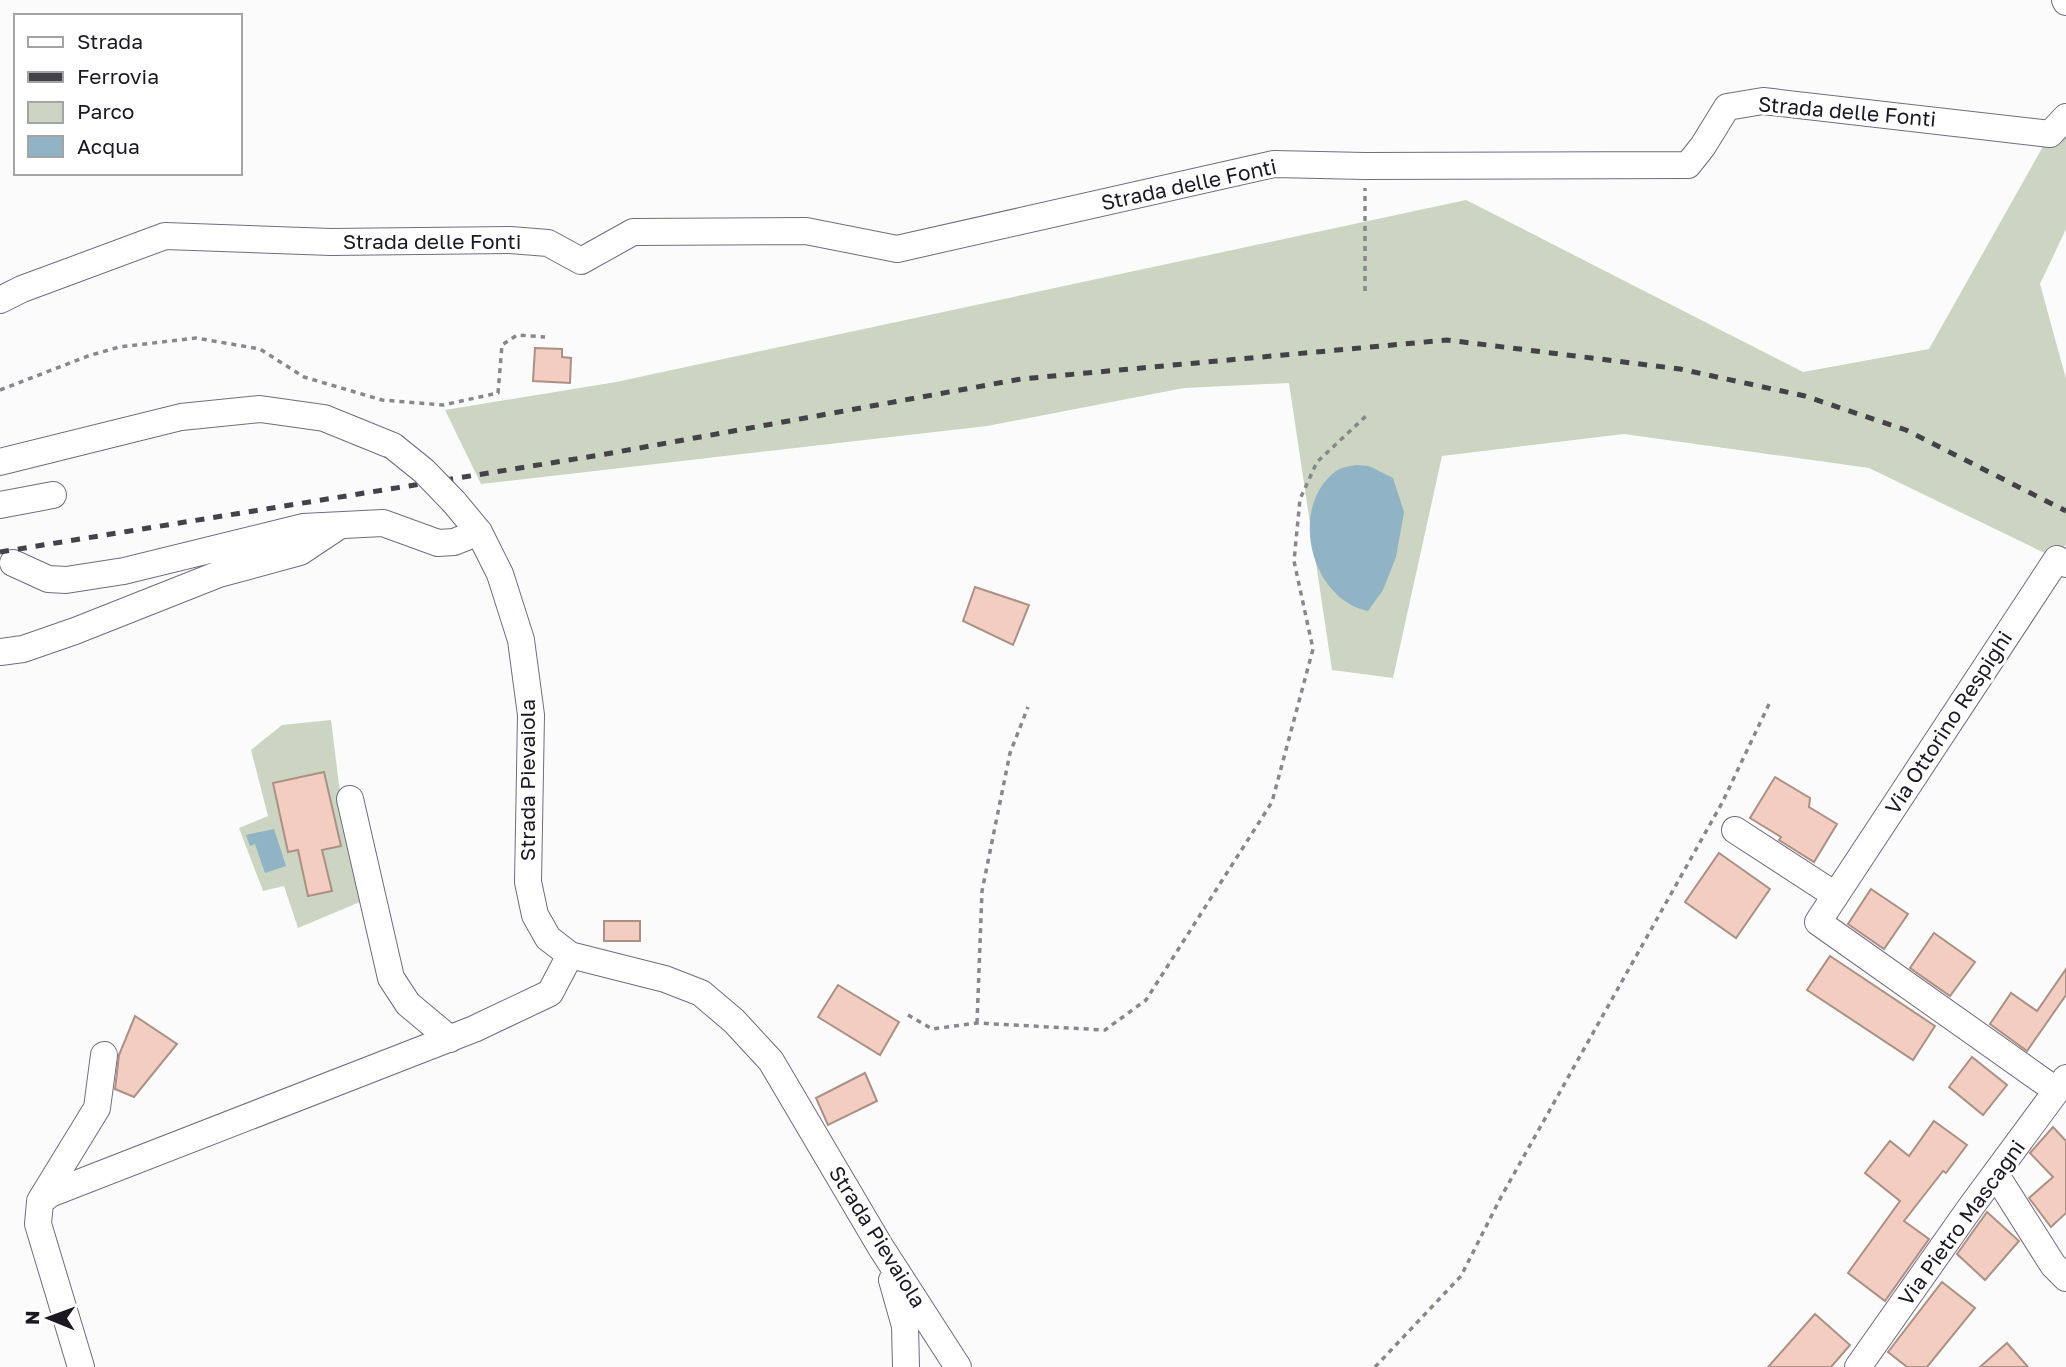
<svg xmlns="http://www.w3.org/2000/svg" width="2066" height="1367" font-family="'Golos Text',sans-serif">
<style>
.green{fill:#ccd5c1}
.water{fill:#90b3c6}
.building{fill:#f3cec0;stroke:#ab9086;stroke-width:2}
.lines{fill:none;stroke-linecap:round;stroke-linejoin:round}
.minor-casing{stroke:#726b81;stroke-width:28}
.path{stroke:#88878b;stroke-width:3.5;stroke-dasharray:5 5;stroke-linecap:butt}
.minor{stroke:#fff;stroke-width:26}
.rail{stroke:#444249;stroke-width:5;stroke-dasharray:9 9;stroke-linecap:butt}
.minor-bridge-casing{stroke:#726b81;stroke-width:28;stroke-linecap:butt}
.minor-bridge{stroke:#fff;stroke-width:26}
.labels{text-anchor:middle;stroke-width:6;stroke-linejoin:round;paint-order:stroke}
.street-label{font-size:21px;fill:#1b1821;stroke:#fff}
</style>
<rect width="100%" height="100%" fill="#fbfbfb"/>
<path class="green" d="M2066 117V229L2040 284 2066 379V544L2057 559 1869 468 1624 434 1442 456 1393 678 1332 670 1289 383 1184 388 987 426 481 484 445 410 616 382 1466 200 1803 372 1929 349 2050 134Z
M331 720 339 785 367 899 298 928 284 886 263 891 239 828 268 816 251 750 282 725Z"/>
<path class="water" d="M1357 465 1369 466 1393 478 1404 512 1396 557 1383 590 1368 611C1310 599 1288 507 1336 471 1342 467 1350 466 1357 465Z
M274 829 286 866 265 873 255 844 250 846 246 835Z"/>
<path class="building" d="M535 348 562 349V357L571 358 570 383 533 381Z
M975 587 1029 605 1013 645 963 621Z
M324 772 341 846 322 850 332 891 308 896 298 850 288 852 273 783Z
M1775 777 1810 798 1809 807 1837 824 1814 862 1779 840 1781 837 1750 818Z
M1719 853 1770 889 1736 938 1685 902Z
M1871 889 1908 914 1884 949 1848 924Z
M604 921H640V941H604Z
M1934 933 1975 962 1950 996 1910 968Z
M1830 956 1935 1026 1913 1060 1807 990Z
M2066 969V995L2027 1051 1990 1024 2011 993 2037 1011Z
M838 985 899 1022 880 1055 818 1017Z
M135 1016 177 1044 134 1097 115 1089 119 1055Z
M1972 1057 2007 1085 1983 1115 1949 1087Z
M865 1073 877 1101 828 1125 816 1098Z
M1934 1121 1967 1145 1946 1173 1943 1171 1904 1221 1929 1239 1885 1301 1848 1273 1900 1201 1865 1173 1890 1141 1909 1156Z
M2053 1127 2066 1141V1213L2051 1227 2029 1198 2053 1177 2030 1153Z
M1987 1212 2019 1241 1985 1280 1957 1254Z
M1942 1282 1975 1308 1927 1367H1907L1888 1352Z
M1815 1314 1850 1345 1831 1367H1768Z
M2007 1343 2028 1367H1980Z"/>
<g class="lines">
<g class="minor-casing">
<path id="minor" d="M2065 0 2066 2
M0 300 22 289 165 236 331 242 510 240 548 243 581 261 633 232 806 231 897 249 1274 164 1365 166 1688 165 1703 146 1727 107 1763 101 2050 134 2066 117
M0 462 181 417 260 409 324 418 393 446
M454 502 479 532 500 574 521 640 531 715 528 882 535 915 548 938 570 955 665 979 701 993 734 1021 771 1061 880 1246 958 1367
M0 505 53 495
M13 563 48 579 66 580 124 571 303 527 383 523 438 543 454 542 479 532
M0 652 23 649 75 631 219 574 300 552 339 526
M350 799 391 978 408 1004 450 1039
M1735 830 1835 895
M2057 1091 1818 922 2057 559 2066 564
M1996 1175 2053 1265 2066 1278
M40 1201 97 1108 104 1055
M892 1280 905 1326 906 1367
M81 1367 38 1224 40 1202 50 1194 474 1029 550 993 570 955
M1858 1367 1970 1208 2066 1078"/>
</g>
<path class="path" d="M1365 291V188
M0 390 88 356 119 347 196 338 260 349 304 377 382 400 443 405 498 393 502 345 517 335 545 337
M908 1015 932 1029 977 1023 1105 1030 1146 1000 1272 802 1313 649 1294 561 1300 499 1317 462 1366 416
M977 1023 982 891 1010 753 1028 707
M1375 1367 1461 1276 1501 1197 1722 803 1770 702"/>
<use href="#minor" class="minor"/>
<path class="rail" d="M0 552 606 454 1021 379 1447 340 1680 369 1805 396 1906 430 2066 511"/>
<g class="minor-bridge-casing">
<path id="minor-bridge" d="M393 446 424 471 454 502"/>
</g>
<use href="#minor-bridge" class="minor-bridge"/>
</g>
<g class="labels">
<g class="street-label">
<text transform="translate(1847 112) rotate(5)" y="7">Strada delle Fonti</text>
<text transform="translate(1189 185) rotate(-12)" y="7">Strada delle Fonti</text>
<text x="432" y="249">Strada delle Fonti</text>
<text transform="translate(1949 723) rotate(-57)" y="7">Via Ottorino Respighi</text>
<text transform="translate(528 780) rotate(-90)" y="7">Strada Pievaiola</text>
<text transform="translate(1962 1223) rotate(-54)" y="7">Via Pietro Mascagni</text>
<text transform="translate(877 1237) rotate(58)" y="7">Strada Pievaiola</text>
</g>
</g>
<rect x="14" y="14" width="228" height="161" fill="#ffffff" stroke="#a4a3a6" stroke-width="2"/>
<rect x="28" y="37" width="35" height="10" fill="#ffffff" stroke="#a4a3a6" stroke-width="2"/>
<text x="77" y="49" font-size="21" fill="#1b1821">Strada</text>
<rect x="28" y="72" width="35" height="10" fill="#444249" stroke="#a4a3a6" stroke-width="2"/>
<text x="77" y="84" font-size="21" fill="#1b1821">Ferrovia</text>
<rect x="28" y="102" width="35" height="21" fill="#ccd5c1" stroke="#a4a3a6" stroke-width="2"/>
<text x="77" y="119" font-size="21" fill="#1b1821">Parco</text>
<rect x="28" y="136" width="35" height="21" fill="#90b3c6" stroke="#a4a3a6" stroke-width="2"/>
<text x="77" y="154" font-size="21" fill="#1b1821">Acqua</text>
<g transform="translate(49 1318) rotate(271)" stroke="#ffffff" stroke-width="5" paint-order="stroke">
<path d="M0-5L12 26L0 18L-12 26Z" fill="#1b1821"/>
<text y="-10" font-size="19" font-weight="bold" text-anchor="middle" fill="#1b1821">N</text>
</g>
</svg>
